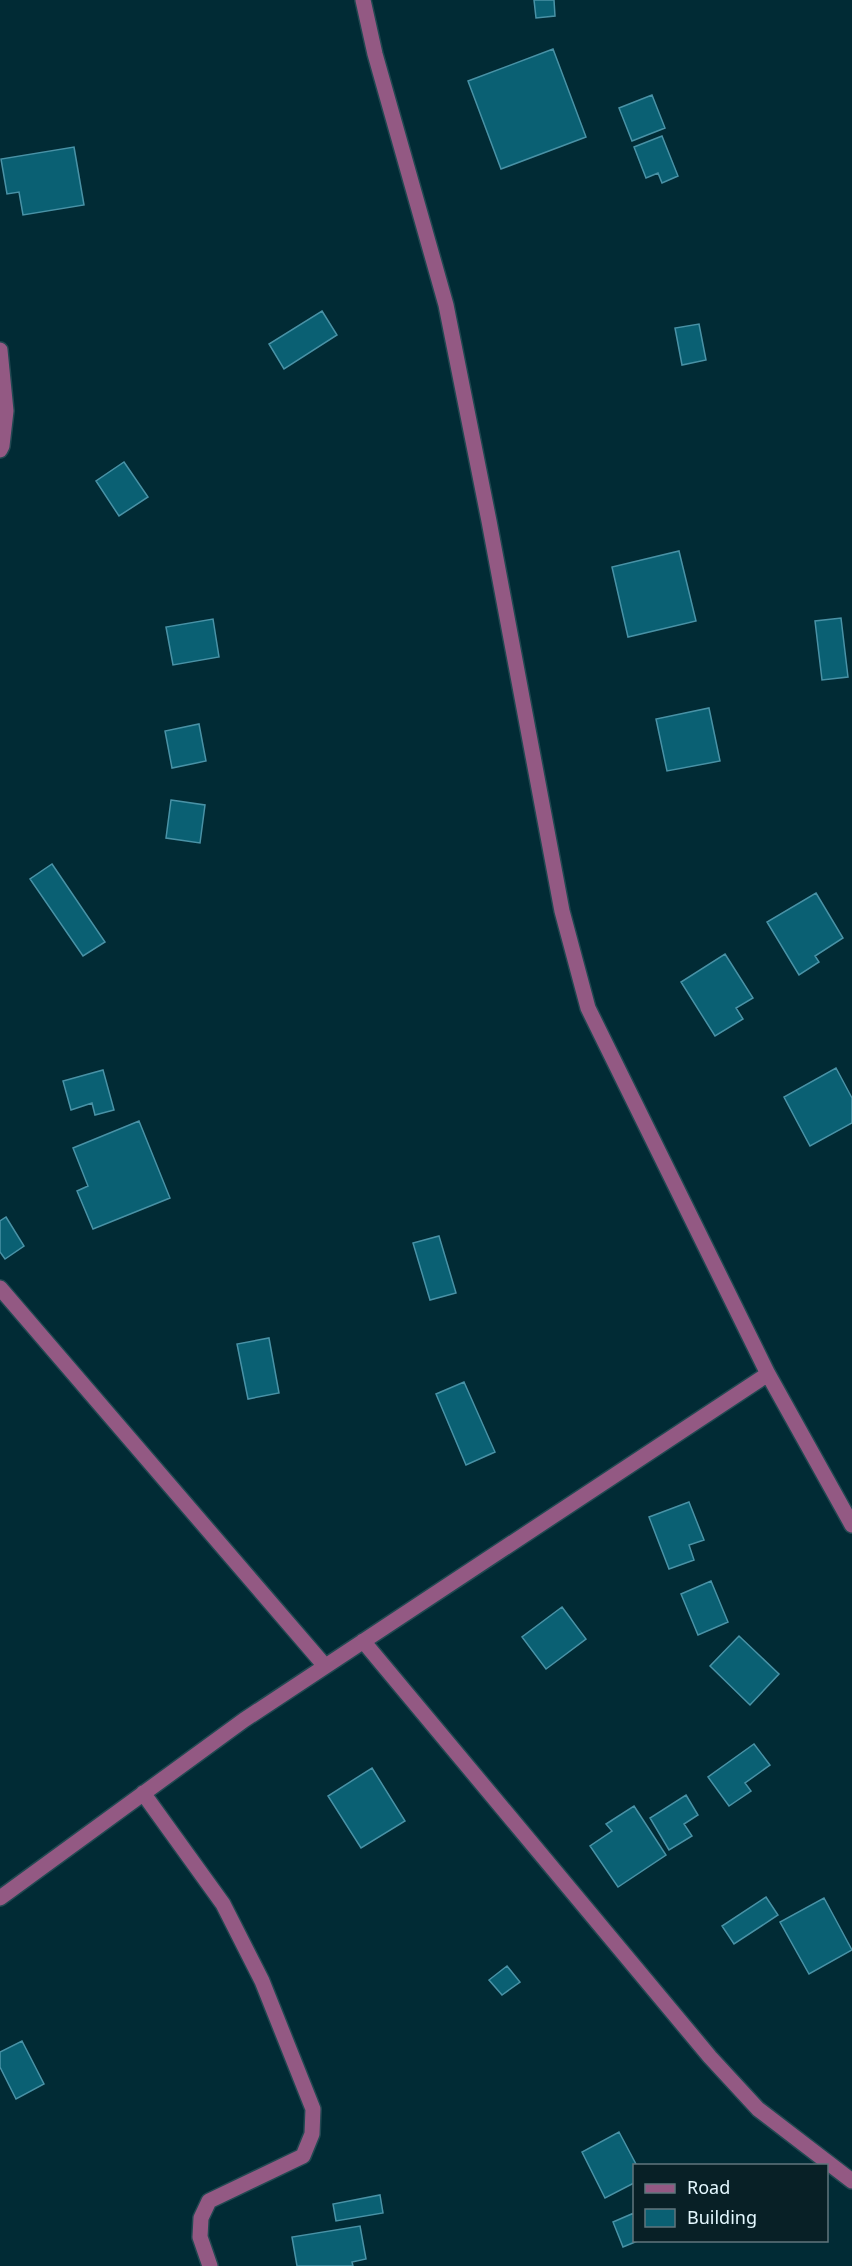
<svg xmlns="http://www.w3.org/2000/svg" width="852" height="2266" font-family="'Noto Sans',sans-serif">
<style>
.building{fill:#0a6073;stroke:#4992a6;stroke-width:1.5}
.lines{fill:none;stroke-linecap:round;stroke-linejoin:round}
.minor-casing{stroke:#214851;stroke-width:18}
.minor{stroke:#935983;stroke-width:15}
</style>
<rect width="100%" height="100%" fill="#012b35"/>
<path class="building" d="M534 0H554L555 16 536 18Z
M553 49 586 137 501 169 468 81Z
M652 95 665 128 632 141 619 108Z
M662 136 678 176 662 183 658 173 646 178 634 147Z
M74 147 84 205 23 215 19 192 7 194 1 159Z
M322 311 337 335 284 369 269 344Z
M699 324 706 360 682 365 675 328Z
M124 462 148 497 119 516 96 481Z
M679 551 696 621 628 637 612 567Z
M841 618 848 677 822 680 815 621Z
M213 619 219 657 173 665 166 627Z
M709 708 720 761 667 771 656 719Z
M199 724 206 761 172 768 165 731Z
M171 800 205 805 200 843 166 838Z
M52 864 105 942 83 956 30 879Z
M816 893 843 938 815 956 819 962 799 975 767 922Z
M725 954 753 998 736 1008 743 1019 715 1036 681 982Z
M836 1068 852 1098V1123L810 1146 784 1097Z
M103 1070 114 1110 95 1115 92 1103 71 1110 63 1081Z
M139 1121 170 1198 93 1229 77 1191 88 1186 73 1148Z
M6 1217 24 1246 5 1259 0 1252V1221Z
M439 1236 456 1293 430 1300 413 1243Z
M269 1338 279 1393 248 1399 237 1344Z
M464 1382 495 1452 466 1465 436 1394Z
M689 1502 704 1540 689 1545 694 1560 669 1569 649 1517Z
M711 1581 728 1622 698 1635 681 1594Z
M562 1607 586 1639 546 1669 522 1637Z
M739 1636 779 1674 750 1705 710 1666Z
M754 1744 770 1765 745 1783 751 1791 729 1806 708 1777Z
M372 1768 405 1821 361 1848 328 1796Z
M686 1795 698 1815 684 1824 692 1836 669 1850 650 1818Z
M634 1806 666 1855 618 1887 590 1846 612 1831 606 1824Z
M766 1897 778 1915 734 1944 722 1926Z
M824 1898 852 1950 809 1974 780 1922Z
M507 1966 520 1982 502 1995 489 1980Z
M22 2041 44 2084 16 2099 0 2067V2052Z
M619 2132 637 2166H634V2183L605 2198 582 2152Z
M380 2195 383 2213 336 2221 333 2204Z
M634 2213V2240H640L623 2247 613 2222Z
M360 2226 366 2259 352 2262 353 2266H297L292 2237Z"/>
<g class="lines">
<g class="minor-casing">
<path id="minor" d="M363 0 375 54 446 305 489 521 562 911 588 1008 768 1374 852 1525
M0 350 6 411 2 446 0 450
M0 1288 325 1666
M363 1641 710 2057 758 2109 852 2181
M143 1793 223 1904 262 1981 313 2109 312 2134 303 2156 209 2201 201 2218 200 2237 210 2266
M0 1898 244 1720 768 1374"/>
</g>
<use href="#minor" class="minor"/>
</g>
<rect x="633" y="2164" width="195" height="78" fill="#082026" stroke="#60767d" stroke-width="1.5"/>
<rect x="645" y="2184" width="30" height="9" fill="#935983" stroke="#60767d" stroke-width="1.5"/>
<text x="687" y="2194" font-size="18" fill="#e4f8ff">Road</text>
<rect x="645" y="2209" width="30" height="18" fill="#0a6073" stroke="#60767d" stroke-width="1.5"/>
<text x="687" y="2224" font-size="18" fill="#e4f8ff">Building</text>
</svg>
